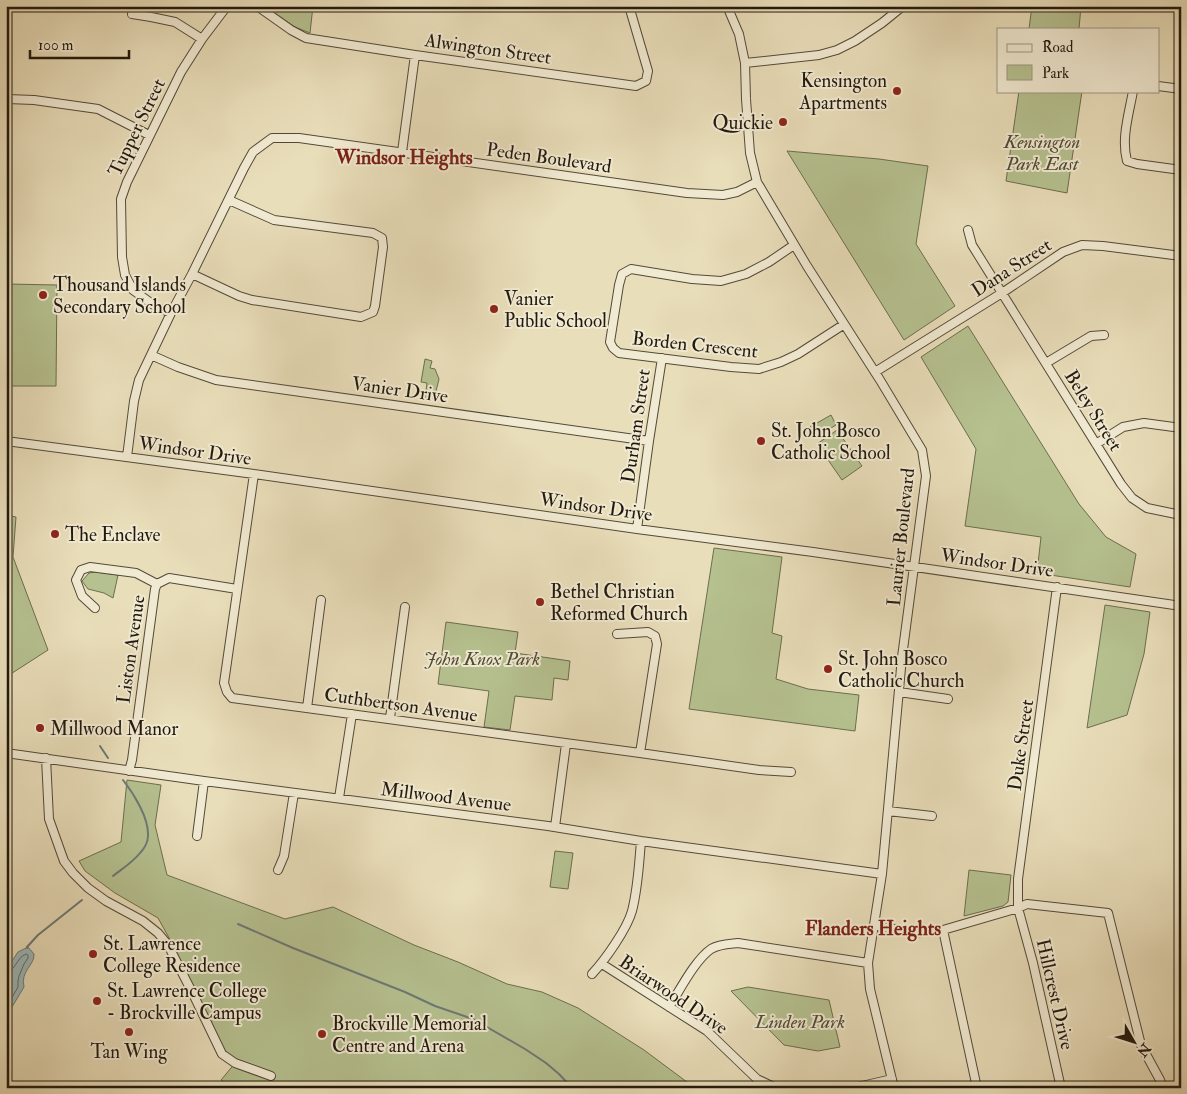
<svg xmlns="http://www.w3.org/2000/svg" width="1187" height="1094" font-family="'IM FELL Double Pica',serif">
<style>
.green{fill:#b6c190;stroke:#6c6d4f}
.water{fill:#9db9bc;stroke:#6c7976}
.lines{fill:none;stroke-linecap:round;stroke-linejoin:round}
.shore{stroke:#606965;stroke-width:1}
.stream{stroke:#6c7976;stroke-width:2}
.minor-casing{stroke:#544a39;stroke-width:10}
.minor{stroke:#f1ead2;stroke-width:8}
.poi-dot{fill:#8f2418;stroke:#f1ead2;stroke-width:2}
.labels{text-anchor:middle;stroke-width:4;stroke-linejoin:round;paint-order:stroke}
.street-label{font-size:19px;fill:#22190e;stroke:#f1ead2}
.poi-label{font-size:19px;fill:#22190e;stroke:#f1ead2;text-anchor:start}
.park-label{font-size:19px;font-style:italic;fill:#4e4b35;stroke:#f1ead2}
.neighbourhood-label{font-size:20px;font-weight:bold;fill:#7a1f14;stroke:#f1ead2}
</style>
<rect width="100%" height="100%" fill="#e9deba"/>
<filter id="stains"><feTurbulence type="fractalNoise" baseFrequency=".004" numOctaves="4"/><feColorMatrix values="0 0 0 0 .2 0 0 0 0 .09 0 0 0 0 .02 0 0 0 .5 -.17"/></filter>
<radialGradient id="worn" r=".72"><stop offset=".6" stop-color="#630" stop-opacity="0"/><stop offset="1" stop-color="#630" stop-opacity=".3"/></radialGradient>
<path class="green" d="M275 6H313L310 33 295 27 272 11Z
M1032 6H1081L1079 29H1029Z
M1019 91H1082L1067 193 1006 181Z
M787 151 879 159 928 166 916 244 955 306 904 340Z
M7 284 57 285 56 386H6Z
M968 326 1079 504 1106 537 1136 554 1130 587 1037 573 1041 537 965 526 976 449 921 357Z
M425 359 432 361 430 368 435 369 439 379 434 399 425 398 427 383 421 382Z
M831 415 836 425 816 437 810 427Z
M837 430 862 466 842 480 817 444Z
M6 515 16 517 13 557 48 650 6 677Z
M714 548 782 557 772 633 782 636 776 679 808 689 859 695 855 731 689 709Z
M96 572 118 575 113 598 104 593 88 589 82 581 89 573Z
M1105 605 1150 612 1144 654 1127 715 1087 728Z
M446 622 518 632 515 653 570 661 568 680 554 678 552 700 515 696 510 730 484 727 489 691 438 684Z
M127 780 161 785 155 825 167 875 285 919 333 907 414 945 458 962 507 984 542 992 578 1008 644 1050 695 1088H230L221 1080 236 1062 226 1053 173 945 158 918 115 893 85 871 79 861 121 842Z
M555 851 573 853 568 889 550 887Z
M969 870 1011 875 1008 902 1003 906 964 916Z
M748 987 829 1000 840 1047 818 1051 784 1045 731 991Z"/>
<path class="water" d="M28 947 34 954C35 965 20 971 24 987L12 1007 6 1019V974L8 967 18 952Z"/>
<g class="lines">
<path class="shore" d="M6 972C16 971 16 958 26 954L28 955V958L24 964 19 976 18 981V987L6 1008"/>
<path class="stream" d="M100 746 108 758
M113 876C122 869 133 862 140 853 144 849 148 842 148 836 149 818 134 794 123 780
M238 924 293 948 405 992 435 1006 473 1019 525 1049 546 1063 559 1074 572 1088
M27 948V947L38 935 82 900"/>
<g class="minor-casing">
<path id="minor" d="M257 6 291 30 306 38 415 55 636 86 646 81 648 71 629 6
M727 6 739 34 745 63 746 99 750 153 757 182 807 266 880 380 922 450 926 476 902 657 882 874 868 963 870 989 894 1088
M132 14 151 17 175 22 202 39
M745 63 819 55 837 50 855 41 882 23 903 6
M1158 86 1181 89
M1133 91C1129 114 1121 138 1127 161L1137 164 1181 170
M7 99 34 100 98 109 149 135
M402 152 415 55
M968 230 972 245 1121 484 1132 498 1147 508 1181 515
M794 245 769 262 746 274 721 281 692 279 631 269 622 274 619 285 610 342 613 348 619 353 731 367 759 369 781 362 798 354 843 325
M192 274 239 296 252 300 361 317 373 312 375 306 383 247 382 238 373 233 274 220 229 200
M171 313 155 306 133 290 125 275 122 257 121 199 127 182 181 72 202 39 227 6
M151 355 178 367 216 380 649 441
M1046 363 1091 336 1104 335
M875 372 1002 293 1063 252 1082 245 1103 246 1181 256
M6 441 254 474 637 529 813 552 1181 606
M1096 444 1123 427 1144 423 1181 428
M127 457 134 401 139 380 171 313 192 274 244 168 253 152 272 138H299L687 193 723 195 737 192 757 182
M254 474 224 683 227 692 232 698 640 753 759 770 791 772
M637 529 649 441 662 358
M1057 587 1018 879V908L1033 963 1061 1088
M95 608 82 596 76 580 81 570 90 567 136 573 157 584
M617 634 648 632 655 636 657 644 640 753
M899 692 948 699
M307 708 321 600
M390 718 405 607
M6 753 204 781 548 826 641 841 882 874
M46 758 49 819 64 861 73 873 88 888 106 901 143 921 158 933 168 945 195 998 222 1054 235 1063 271 1076
M129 771 132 760 155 589 157 584 169 578 237 589
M339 798 352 714
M888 811 932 816
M555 827 566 744
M197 836 204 781
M278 870 284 856 294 793
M874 925 912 933 943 930 1018 908 1027 904 1108 913 1141 1045 1160 1080 1163 1088
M943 930 977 1088
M602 964 707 1031 757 1079 776 1088
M592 974C605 960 627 929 632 911 638 888 639 864 641 841
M669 1007C680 990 695 960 711 949 719 944 729 944 738 943L868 963
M853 1088 892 1079"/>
</g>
<use href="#minor" class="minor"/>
</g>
<g class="poi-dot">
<circle cx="897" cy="91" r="5"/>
<circle cx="783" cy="122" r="5"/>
<circle cx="43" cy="295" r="5"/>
<circle cx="494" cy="309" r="5"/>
<circle cx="761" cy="441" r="5"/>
<circle cx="55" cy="534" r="5"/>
<circle cx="540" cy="602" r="5"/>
<circle cx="828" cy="669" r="5"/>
<circle cx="40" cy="728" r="5"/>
<circle cx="93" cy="954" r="5"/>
<circle cx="97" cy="1001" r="5"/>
<circle cx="129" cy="1032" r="5"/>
<circle cx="322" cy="1034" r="5"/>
</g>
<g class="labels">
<g class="street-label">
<text transform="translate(488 48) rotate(8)" y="7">Alwington Street</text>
<text transform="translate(136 127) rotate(-64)" y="7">Tupper Street</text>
<text transform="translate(549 157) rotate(8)" y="7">Peden Boulevard</text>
<text transform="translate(1011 267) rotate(-33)" y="7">Dana Street</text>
<text transform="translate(695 344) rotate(6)" y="7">Borden Crescent</text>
<text transform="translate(400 389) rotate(8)" y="7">Vanier Drive</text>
<text transform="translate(1094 410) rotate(58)" y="7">Beley Street</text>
<text transform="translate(635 426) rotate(-82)" y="7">Durham Street</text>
<text transform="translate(195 450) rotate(8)" y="7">Windsor Drive</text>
<text transform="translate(596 506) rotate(8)" y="7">Windsor Drive</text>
<text transform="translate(900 537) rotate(-84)" y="7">Laurier Boulevard</text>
<text transform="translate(997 562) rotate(8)" y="7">Windsor Drive</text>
<text transform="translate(130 649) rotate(-82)" y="7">Liston Avenue</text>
<text transform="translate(401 704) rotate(8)" y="7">Cuthbertson Avenue</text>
<text transform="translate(1020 745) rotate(-82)" y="7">Duke Street</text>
<text transform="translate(446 796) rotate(7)" y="7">Millwood Avenue</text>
<text transform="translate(674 994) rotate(34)" y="7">Briarwood Drive</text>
<text transform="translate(1056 994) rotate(77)" y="7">Hillcrest Drive</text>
</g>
<g class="poi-label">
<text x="887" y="87" text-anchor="end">Kensington<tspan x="887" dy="22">Apartments</tspan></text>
<text x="773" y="129" text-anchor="end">Quickie</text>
<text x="53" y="291">Thousand Islands<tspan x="53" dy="22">Secondary School</tspan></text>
<text x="504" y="305">Vanier<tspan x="504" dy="22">Public School</tspan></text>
<text x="771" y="437">St. John Bosco<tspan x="771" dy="22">Catholic School</tspan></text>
<text x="65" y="541">The Enclave</text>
<text x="550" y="598">Bethel Christian<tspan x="550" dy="22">Reformed Church</tspan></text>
<text x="838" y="665">St. John Bosco<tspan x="838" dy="22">Catholic Church</tspan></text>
<text x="50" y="735">Millwood Manor</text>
<text x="103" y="950">St. Lawrence<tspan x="103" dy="22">College Residence</tspan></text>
<text x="107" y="997">St. Lawrence College<tspan x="107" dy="22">- Brockville Campus</tspan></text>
<text x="332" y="1030">Brockville Memorial<tspan x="332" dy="22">Centre and Arena</tspan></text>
<text x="129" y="1058" text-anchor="middle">Tan Wing</text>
</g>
<g class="park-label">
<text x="1042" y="148">Kensington<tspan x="1042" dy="22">Park East</tspan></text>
<text x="482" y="665">John Knox Park</text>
<text x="800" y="1028">Linden Park</text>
</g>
<g class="neighbourhood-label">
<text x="404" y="164">Windsor Heights</text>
<text x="873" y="935">Flanders Heights</text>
</g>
</g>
<rect width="1187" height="1094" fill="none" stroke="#e9deba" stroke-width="25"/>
<rect x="8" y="8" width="1172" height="1079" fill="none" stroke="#22190e" stroke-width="2.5"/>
<rect x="12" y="12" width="1162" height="1069" fill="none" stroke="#22190e"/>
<rect x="997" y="28" width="162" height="65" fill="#f1ead2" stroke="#9e9684"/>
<rect x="1007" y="44" width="25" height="8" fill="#f1ead2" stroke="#9e9684"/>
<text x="1042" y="52" font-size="15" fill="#22190e">Road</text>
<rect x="1007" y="65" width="25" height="15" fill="#b6c190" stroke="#9e9684"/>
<text x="1042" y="78" font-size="15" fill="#22190e">Park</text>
<g transform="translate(1134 1042) rotate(129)" stroke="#f1ead2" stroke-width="4" paint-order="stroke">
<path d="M0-4L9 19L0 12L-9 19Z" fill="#22190e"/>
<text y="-8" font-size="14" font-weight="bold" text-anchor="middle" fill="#22190e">N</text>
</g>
<path d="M30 50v8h99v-8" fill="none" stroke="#22190e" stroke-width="2.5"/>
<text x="38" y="50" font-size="15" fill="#22190e" stroke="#f1ead2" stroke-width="4" paint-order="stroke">100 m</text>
<rect width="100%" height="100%" filter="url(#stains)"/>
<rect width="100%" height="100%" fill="url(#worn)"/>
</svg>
